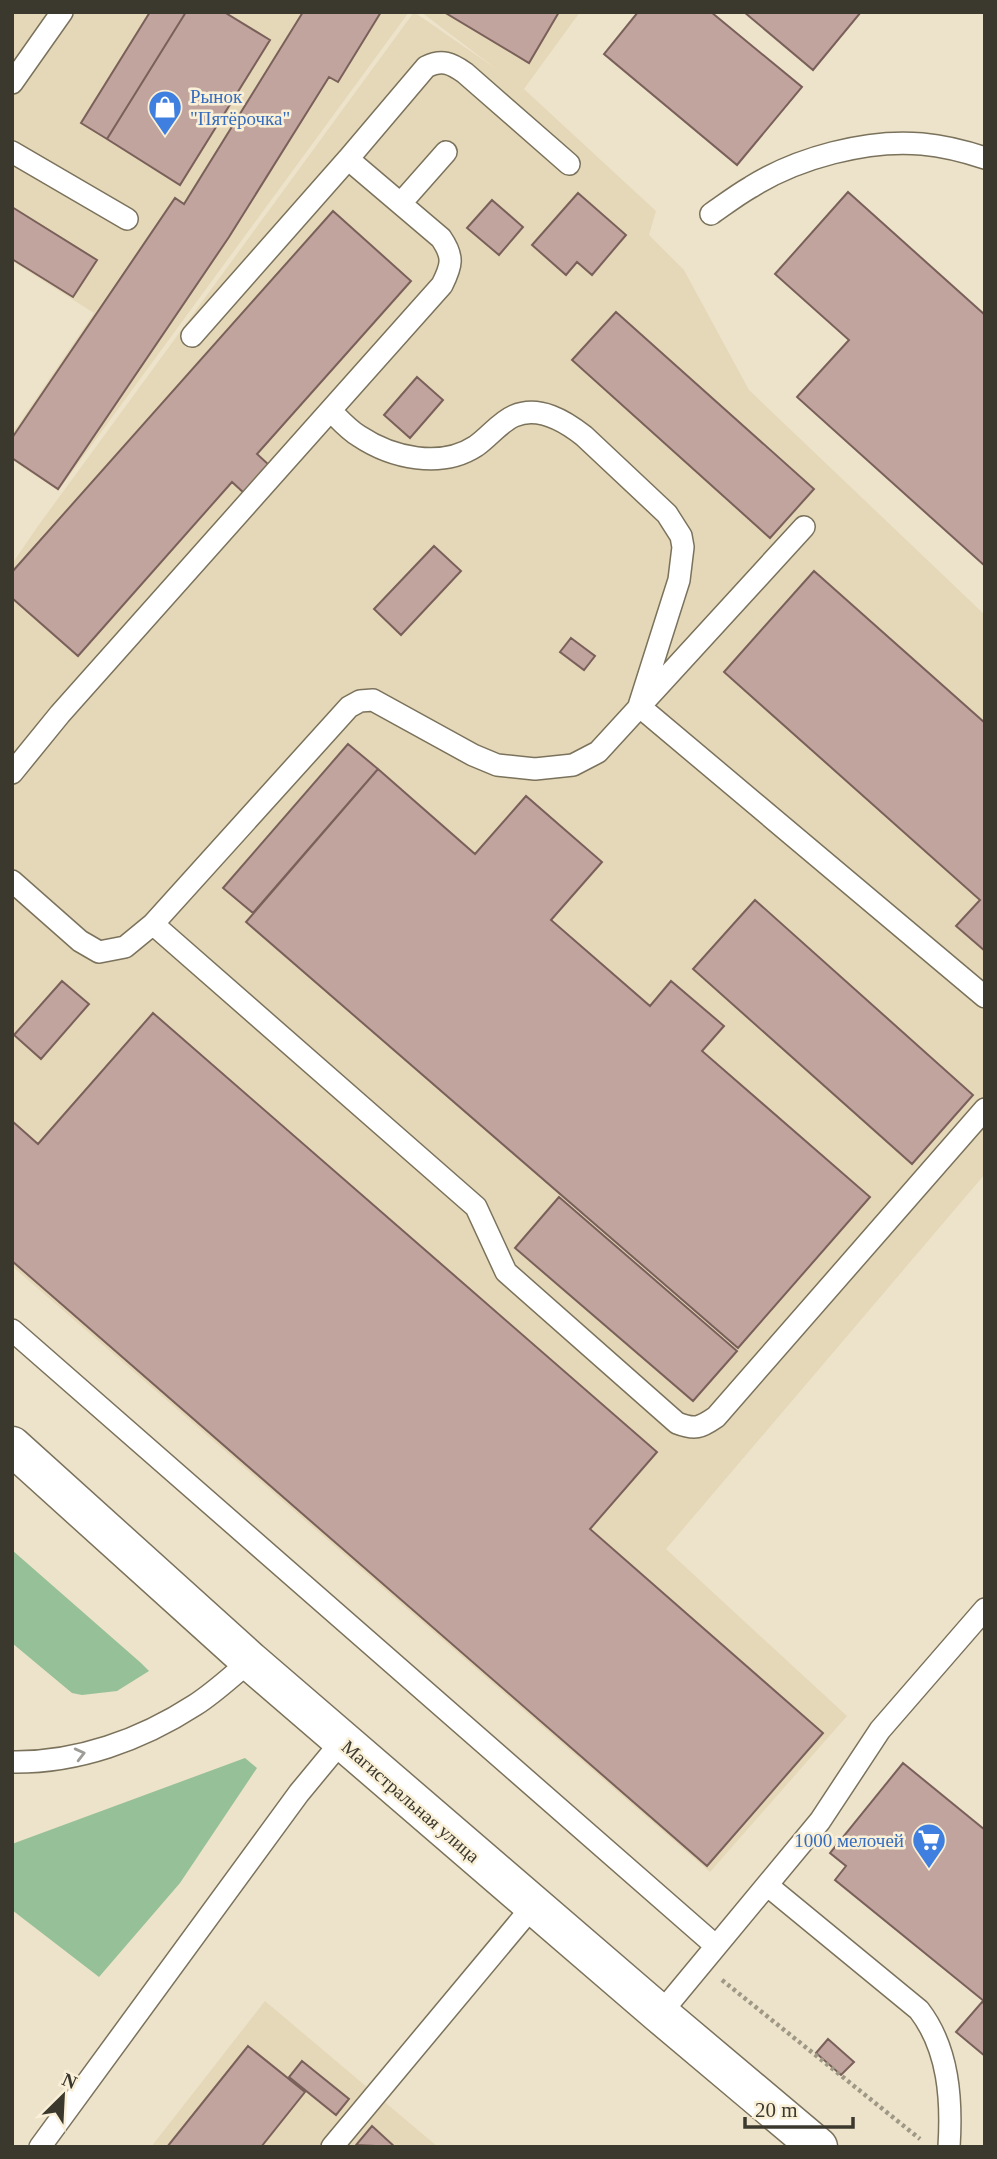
<svg xmlns="http://www.w3.org/2000/svg" width="997" height="2159" font-family="Georgia,serif">
<style>
.built{fill:#e5d8b8}
.green{fill:#96c097}
.building{fill:#c0a49d;stroke:#7a605a;stroke-width:2}
.lines{fill:none;stroke-linecap:round;stroke-linejoin:round}
.lane-casing{stroke:#7b725c;stroke-width:24}
.secondary-casing{stroke:#7b725c;stroke-width:41}
.path{stroke:#9f9885;stroke-width:4.5;stroke-dasharray:3.5 3.5;stroke-linecap:butt}
.lane{stroke:#fff;stroke-width:21}
.secondary{stroke:#fff;stroke-width:38}
.oneway{stroke:#9d9c96}
.labels{text-anchor:middle;stroke-width:5;stroke-linejoin:round;paint-order:stroke}
.shop-label{font-size:19px;fill:#366cbe;stroke:#faf0d7;text-anchor:start}
.street-label{font-size:19px;fill:#3b382e;stroke:#faf0d7}
</style>
<rect width="100%" height="100%" fill="#ede3ca"/>
<path class="built" d="M12 12H409L58 491 12 460V434L94 313 12 261Z
M414 12 495 68 421 12H580L524 89 656 211 649 235 684 270 749 390 985 615V1174L666 1549 847 1716 710 1872 12 1266V564L38 526Z
M265 2001 438 2147H151Z"/>
<path class="green" d="M12 1550 141 1663 149 1671 117 1691 82 1695 72 1693 12 1643Z
M245 1758 257 1768 180 1883 99 1977 12 1910V1844Z"/>
<path class="building" d="M150 12H186L107 139 81 123Z
M186 12H224L270 40 180 185 107 139Z
M303 12H381L338 82 329 77 229 237 58 489 12 458V438L175 198 184 204Z
M444 12H559L529 63Z
M638 12H711L802 87 737 165 604 54Z
M744 12H861L813 70Z
M848 192 985 315V566L797 397 849 340 775 274Z
M578 193 626 235 592 275 577 262 566 275 532 245Z
M492 200 523 227 499 255 467 228Z
M12 207 97 260 73 297 12 259Z
M333 211 411 281 257 454 269 465 244 493 232 482 78 656 12 598V572Z
M616 312 814 489 770 538 572 360Z
M417 377 443 400 410 438 384 415Z
M434 546 461 571 401 635 374 609Z
M814 571 985 723V951L956 926 980 900 724 672Z
M571 638 595 656 584 670 560 652Z
M348 744 378 769 253 913 223 888Z
M378 769 475 854 526 796 602 862 551 920 650 1006 671 981 724 1026 702 1051 870 1197 738 1348 246 922Z
M755 900 973 1095 912 1164 693 969Z
M62 981 89 1004 41 1059 14 1035Z
M153 1013 657 1452 590 1529 823 1733 707 1866 12 1261V1121L38 1144Z
M559 1197 737 1351 693 1401 515 1248Z
M903 1763 985 1830V2002L835 1880 846 1866 830 1853Z
M982 2002 985 2004V2056L956 2032Z
M828 2039 854 2062 841 2075 816 2053Z
M248 2046 305 2092 261 2147H167Z
M302 2061 349 2099 336 2115 289 2077Z
M372 2126 395 2147 356 2145Z"/>
<g class="lines">
<g class="lane-casing">
<path id="lane" d="M12 83 62 12
M12 152 127 219
M348 159 426 67C442 59 451 63 465 73L569 164
M401 203 446 152
M711 214C724 205 737 195 751 187 797 158 867 139 922 144 944 146 964 151 985 158
M331 411C340 420 349 430 359 436 392 458 441 469 476 446 489 437 500 422 514 416 539 405 565 421 584 436L667 514 681 536 683 547 679 580 639 706 985 997
M12 773 60 714 442 285C452 265 454 257 441 238L348 159 192 336
M12 881 80 941 99 952 125 947 153 924 349 707 360 701 373 700 473 755 497 765 535 769 573 765 598 752 804 527
M153 924 476 1207 506 1272 677 1423C695 1430 700 1428 716 1417L985 1109
M12 1330 716 1946
M12 1762C77 1763 141 1740 195 1705 214 1693 232 1676 250 1661
M767 1885 919 2010C949 2049 952 2100 949 2147
M660 2014 820 1821 880 1730 985 1609
M40 2147 299 1793 342 1741
M332 2147 533 1906"/>
</g>
<g class="secondary-casing">
<path id="secondary" d="M12 1446 250 1661 660 2014 818 2147"/>
</g>
<path class="path" d="M722 1980 920 2139"/>
<use href="#lane" class="lane"/>
<use href="#secondary" class="secondary"/>
</g>
<defs><path id="oneway-chevron" d="M-2-3.5L2.5 0L-2 3.5" fill="none" stroke-width="1.6" stroke-linecap="round" stroke-linejoin="round" transform="scale(1.75)"/></defs>
<use class="oneway" href="#oneway-chevron" transform="translate(80 1754) rotate(-14)"/>
<defs>
<g id="shop-pin" transform="scale(1.75)"><path d="M0 17L-7.5 6A9.5 9.5 0 1 1 7.5 6Z" fill="#3f7fe0" stroke="#faf0d7"/><path d="M-5-2.5h2.3a2.7 3.5 0 0 1 5.4 0H5L5.5 6h-11ZM-1.5-2.5h3a1.5 2.3 0 0 0-3 0Z" fill="#fff"/></g>
<g id="supermarket-pin" transform="scale(1.75)"><path d="M0 17L-7.5 6A9.5 9.5 0 1 1 7.5 6Z" fill="#3f7fe0" stroke="#faf0d7"/><path d="M-6-5.5h2.5l.6 2H6L4.5 2H-2.5L-4.4-4H-6ZM-1.5 3.2a1.3 1.3 0 1 0 .1 0ZM3 3.2a1.3 1.3 0 1 0 .1 0Z" fill="#fff"/></g>
</defs>
<g fill-rule="evenodd">
<use href="#shop-pin" x="165" y="107"/>
<use href="#supermarket-pin" x="929" y="1840"/>
</g>
<g class="labels">
<g class="shop-label">
<text x="190" y="103">Рынок<tspan x="190" dy="22">"Пятёрочка"</tspan></text>
<text x="904" y="1847" text-anchor="end">1000 мелочей</text>
</g>
<g class="street-label">
<text transform="translate(411 1801) rotate(41)" y="7">Магистральная улица</text>
</g>
</g>
<rect width="997" height="2159" fill="none" stroke="#3b382e" stroke-width="28"/>
<g transform="translate(63 2096) rotate(24)" stroke="#faf0d7" stroke-width="5" paint-order="stroke">
<path d="M0-5L12 26L0 18L-12 26Z" fill="#3b382e"/>
<text y="-10" font-size="19" font-weight="bold" text-anchor="middle" fill="#3b382e">N</text>
</g>
<path d="M745 2117v10h108v-10" fill="none" stroke="#3b382e" stroke-width="3.5"/>
<text x="755" y="2117" font-size="21" fill="#3b382e" stroke="#faf0d7" stroke-width="5" paint-order="stroke">20 m</text>
</svg>
